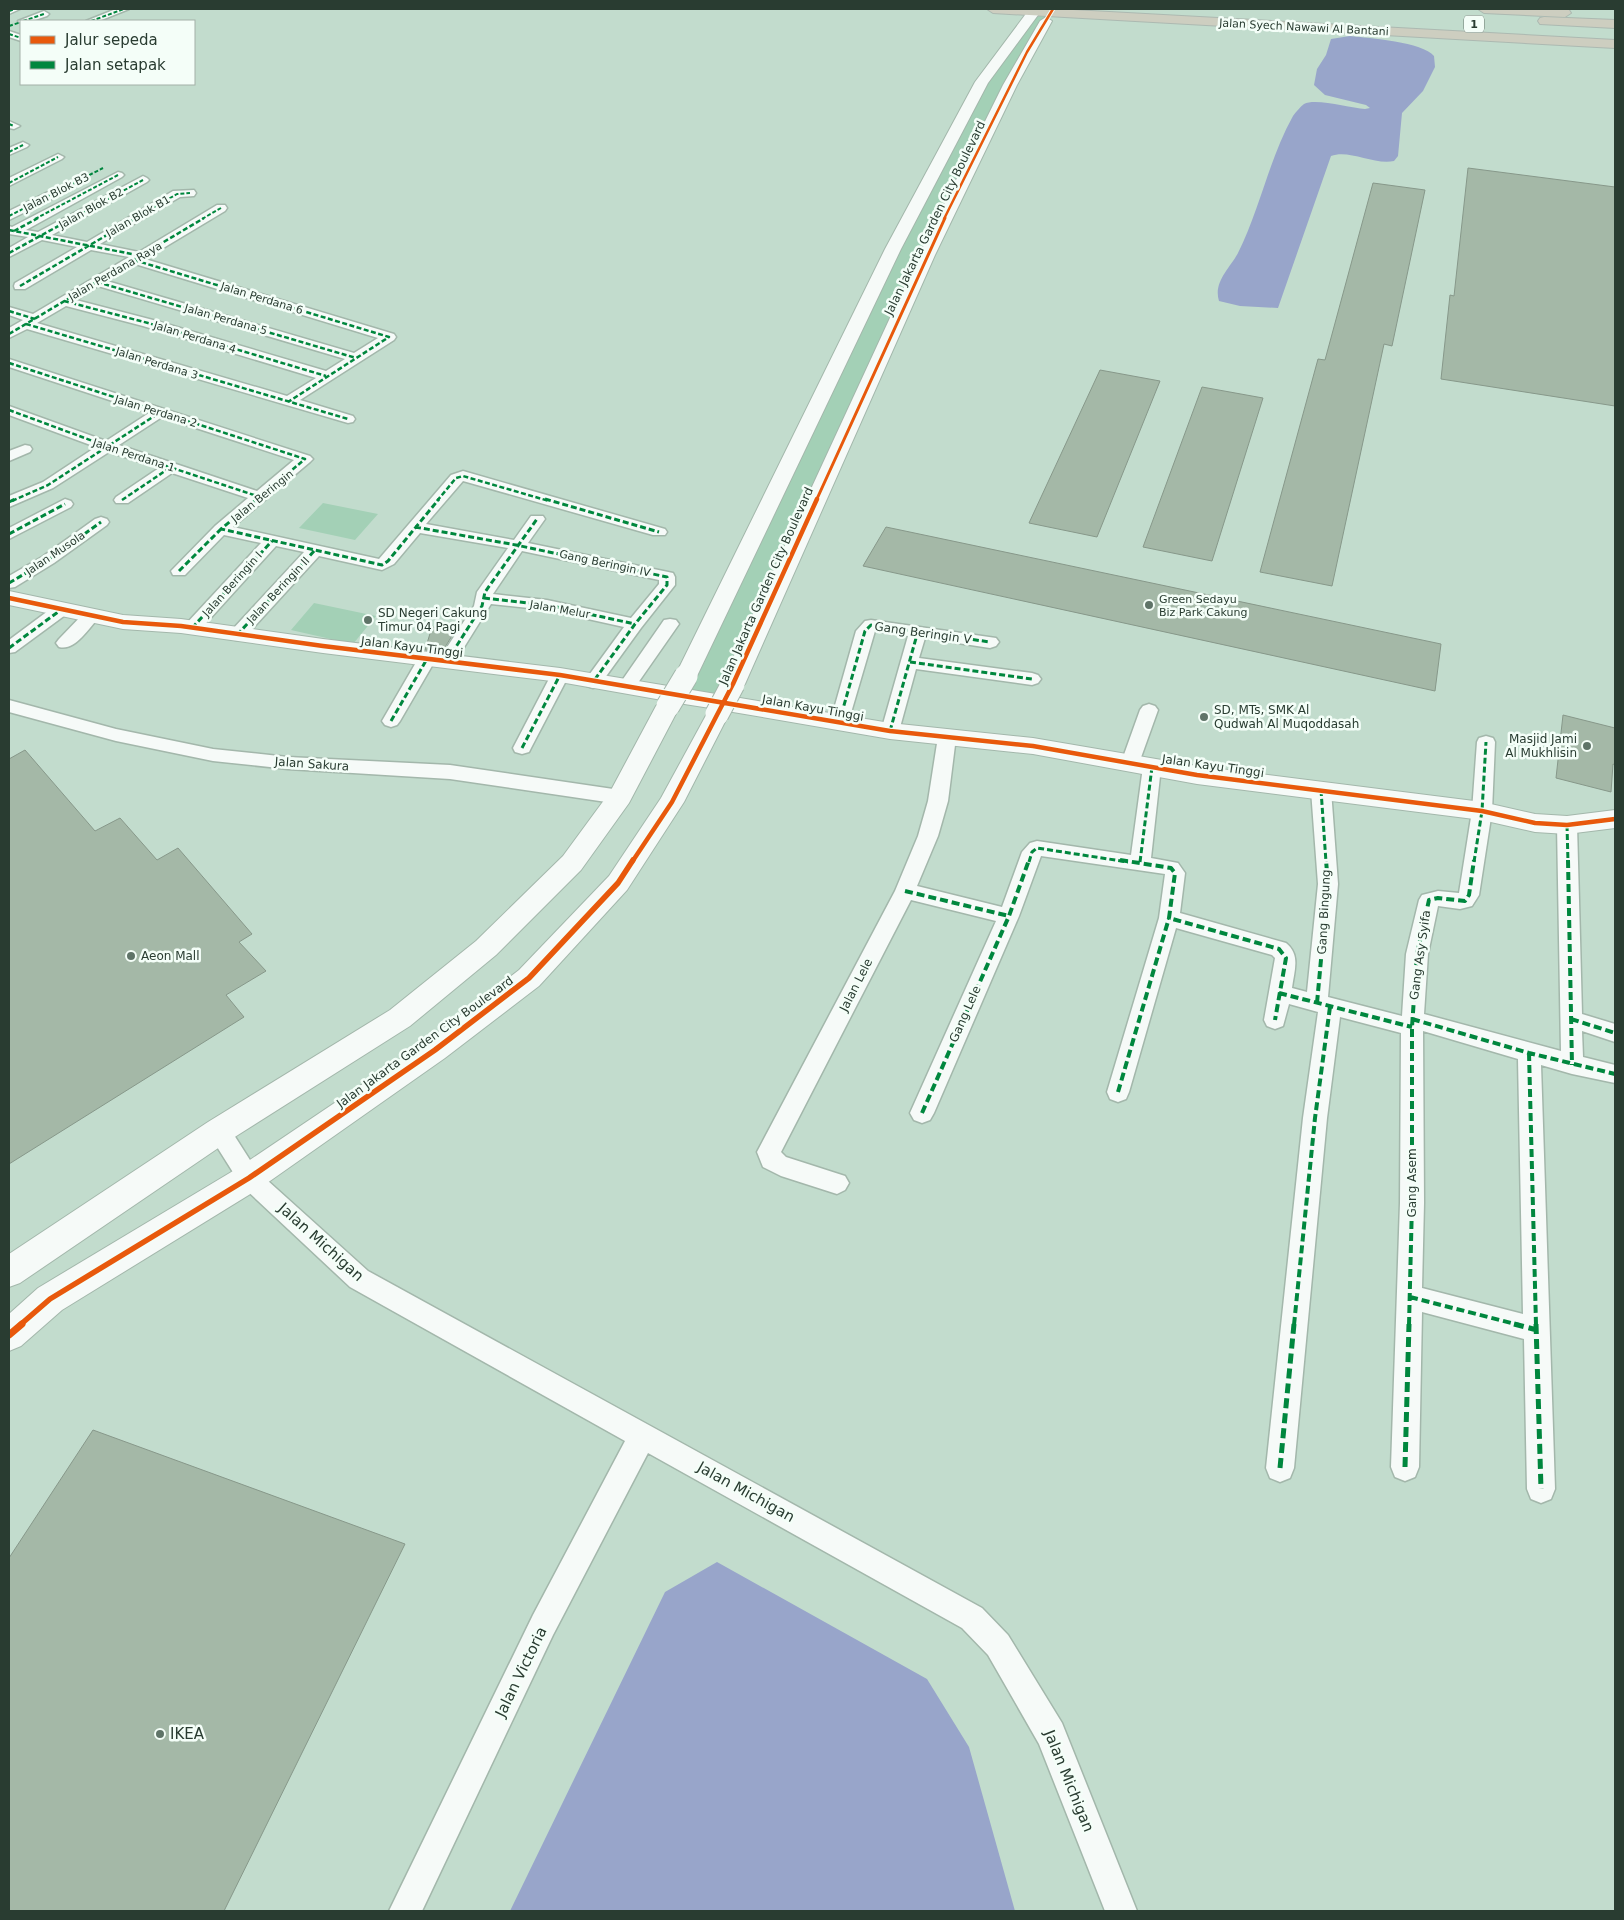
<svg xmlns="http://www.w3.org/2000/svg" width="1624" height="1920" font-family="'DejaVu Sans',sans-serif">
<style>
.green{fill:#a3d0b6}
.water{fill:#98a5ca}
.building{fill:#a4b8a7;stroke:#87988a}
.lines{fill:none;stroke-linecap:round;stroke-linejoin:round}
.street-casing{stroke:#a3b7ab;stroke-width:3}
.secondary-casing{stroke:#a3b7ab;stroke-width:2}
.highway-casing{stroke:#acb9b1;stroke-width:2}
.street{fill:#f6faf8;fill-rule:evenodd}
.secondary{fill:#f6faf8;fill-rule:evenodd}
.highway{fill:#cdcec0;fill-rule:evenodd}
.secondary-bridge-casing{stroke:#a3b7ab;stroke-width:25;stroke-linecap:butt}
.secondary-bridge{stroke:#f6faf8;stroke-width:23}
.quiet-far4{stroke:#00873e;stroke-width:2;stroke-dasharray:4 2;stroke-linecap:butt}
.quiet-far3{stroke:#00873e;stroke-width:2.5;stroke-dasharray:5 2.5;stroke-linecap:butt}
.quiet-far2{stroke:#00873e;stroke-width:3;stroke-dasharray:6 3;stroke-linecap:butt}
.quiet-far1{stroke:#00873e;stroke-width:4;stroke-dasharray:8 4;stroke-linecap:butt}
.quiet{stroke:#00873e;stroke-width:5;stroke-dasharray:10 5;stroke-linecap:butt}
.cycleway-far4-casing{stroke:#f4fef8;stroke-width:4.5}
.cycleway-far3-casing{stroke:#f4fef8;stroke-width:5}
.cycleway-far2-casing{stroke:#f4fef8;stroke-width:7}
.cycleway-far1-casing{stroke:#f4fef8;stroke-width:9}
.cycleway-casing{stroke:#f4fef8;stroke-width:10}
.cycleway-far4{stroke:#e8590c;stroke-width:2.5}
.cycleway-far3{stroke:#e8590c;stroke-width:3}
.cycleway-far2{stroke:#e8590c;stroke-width:4.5}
.cycleway-far1{stroke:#e8590c;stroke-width:5.5}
.cycleway{stroke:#e8590c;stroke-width:7}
.poi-dot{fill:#5f7468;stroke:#f4fef8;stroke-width:2}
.labels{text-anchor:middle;stroke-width:5;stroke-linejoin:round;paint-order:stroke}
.shield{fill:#f4fef8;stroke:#66766d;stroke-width:1}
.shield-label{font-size:11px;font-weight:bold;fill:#293c31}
.far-street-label{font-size:11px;fill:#293c31;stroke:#f4fef8}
.far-poi-label{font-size:11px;fill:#293c31;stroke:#f4fef8;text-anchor:start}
.street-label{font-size:12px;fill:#293c31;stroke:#f4fef8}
.poi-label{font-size:12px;fill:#293c31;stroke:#f4fef8;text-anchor:start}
.near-street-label{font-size:15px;fill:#293c31;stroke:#f4fef8}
.near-poi-label{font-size:15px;fill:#293c31;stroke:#f4fef8;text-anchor:start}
</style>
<rect width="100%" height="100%" fill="#c2dccd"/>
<path class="green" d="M1051 12 1010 85 725 699 677 691 982 82 1031 14Z
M323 503 378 514 355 540 299 528Z
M314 603 376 616 353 644 291 630Z"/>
<path class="water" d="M1350 36C1369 38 1423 42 1434 56L1435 67 1423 91 1402 113 1398 156 1394 161C1373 165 1349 149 1331 156L1278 308 1240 306 1219 301C1213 282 1230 268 1238 253 1260 209 1269 159 1293 116 1296 112 1300 107 1304 104 1316 98 1350 108 1365 109L1370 108 1366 105 1325 95 1314 85 1317 69 1326 55 1331 39Z
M717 1562 927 1679 969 1747 1015 1911H510L665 1592Z"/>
<path class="building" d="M1468 168 1615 187V406L1441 379 1450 295 1454 296Z
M1373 183 1425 190 1392 346 1384 344 1332 586 1260 572 1318 359 1325 360Z
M1100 370 1160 381 1097 537 1029 523Z
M1202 387 1263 398 1212 561 1143 547Z
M886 527 1441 644 1435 691 863 566Z
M432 627 455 631 442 652 425 650Z
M1563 715 1615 728V765L1613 764 1611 792 1556 778Z
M25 750 95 831 120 818 157 860 178 848 252 934 239 942 266 971 226 995 244 1017 9 1164V759Z
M93 1430 405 1544 224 1911H9V1558Z"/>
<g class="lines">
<g class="street-casing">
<path id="street" d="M9 9H20L9 14Z
M116 9H129L99 21H86Z
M44 11 49 14 47 16 32 21H21V23L18 21Z
M9 31 21 35V41L9 37Z
M9 121 20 126 14 129 9 128Z
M23 142 29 145 27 147 9 155V148Z
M58 154 64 157 62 159 9 186V178Z
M118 172 122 173 124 175 122 177 26 230 38 232 143 176 147 178 149 180 147 182 52 235 87 242 173 191 194 190 196 193 194 196 180 197 100 244 139 252 217 205H225L227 208 225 211 145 259 394 334 396 337 394 340 300 400 353 416 355 419 353 422 348 423 27 329 9 338V328L23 320 9 315V307L33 314 129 257 91 250 25 289H15L14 286 15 283 77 247 42 240 9 257V248L28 237 9 234V226L12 227ZM135 264 378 338 354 353 107 281ZM98 286 345 359 326 371 153 320 76 300ZM66 306 143 326 316 378 287 396 37 323Z
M56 188 60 189 62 192 60 195 9 220V211Z
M9 359 310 456 313 459 310 462 233 527 379 559 451 475 463 471 665 529 667 532 665 535H653L463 481 426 524 514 540 531 516H543L545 519 528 543 673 573 675 577V585L641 628 599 686 593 688 587 686 584 682 624 627 547 610 491 604 453 665 447 667 441 665 438 661 474 606 477 592 508 548 420 533 394 564 382 570 319 556 243 639 237 640 231 639 228 635 231 631 304 552 276 546 198 632 192 633 186 632 183 628 186 624 261 543 224 535 185 575H173L171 571 215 526 248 498 172 473 128 503H116L114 500 116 497 159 468 109 452 53 488 9 507V496L43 482 96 447 9 415V406L106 441 149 413 9 367ZM162 417 294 460 257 491 119 445ZM522 551 659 580V584L631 618 547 600 493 594Z
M25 445 30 446 32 449 30 452 9 461V451Z
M65 499 71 501 73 504 71 507 9 539V528Z
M101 517 107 519 109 522 107 525 54 563 15 587 9 588V576L42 557 95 519Z
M62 604 68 605 70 609 68 613 15 652 9 653V640L56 605Z
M91 611 97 612 100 616 97 620C87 630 75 651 59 647L56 643 59 639 85 612Z
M670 619 676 620 679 624 633 690 627 692 621 690 618 686 621 682 664 620Z
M871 620 996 638 999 642 996 646 990 648 925 638 919 658 1032 673 1038 675 1041 679 1038 683 1032 685 916 669 899 731 897 735 890 737 883 735 881 731 908 636 875 631 848 723 845 727 839 729 833 727 830 723 856 631 865 621Z
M427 653 433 655 436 659 400 721 397 725 391 727 385 725 382 721 418 659 421 655Z
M560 669 566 671 569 675 531 748 529 752 522 754 515 752 513 748 551 675 554 671Z
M9 700 116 729 213 749 288 757 450 765 620 790 627 792 630 797 627 802 620 804 450 779 288 769 213 761 116 741 9 712Z
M1149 704 1155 706 1158 710 1139 763 1137 768 1130 769 1123 768 1121 763 1140 710 1143 706Z
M947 731 954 733 956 737 948 801 938 836 917 886 1002 907 1022 852 1030 843 1037 841 1131 855 1143 767 1145 762 1152 760 1159 762 1161 767 1151 858 1178 863 1185 873 1180 913 1286 943C1301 955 1294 971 1292 988L1307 992 1318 884 1311 790 1314 785 1321 783 1328 785 1331 790 1338 884 1328 997 1402 1016 1406 954 1419 900 1422 895 1438 891 1459 893 1472 811 1477 742 1479 738 1486 736 1493 738 1495 742 1492 811 1479 895 1472 906 1460 909 1438 906 1428 954 1424 1014 1561 1051 1557 825 1560 820 1567 818 1574 820 1577 825 1582 1014 1615 1024V1042L1582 1031 1583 1057 1615 1065V1083L1572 1074 1541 1065 1555 1489 1551 1499 1541 1503 1531 1499 1527 1489 1524 1339 1422 1312 1419 1467 1415 1477 1405 1481 1395 1477 1391 1467 1400 1203 1401 1033 1340 1017 1327 1118 1294 1468 1290 1478 1280 1482 1270 1478 1266 1468 1303 1118 1318 1012 1289 1004 1283 1026 1275 1029 1267 1026 1264 1020 1275 958 1272 955 1176 928 1129 1092 1126 1099 1118 1102 1110 1099 1107 1092 1159 918 1165 874 1041 856 1019 916 934 1113 930 1120 922 1123 914 1120 910 1113 996 921 911 900 781 1152 786 1157 845 1176 849 1183 845 1190 837 1194 781 1176 763 1167 757 1152 895 891 918 836 928 801 938 737 940 733ZM1423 1031 1518 1059 1523 1314 1422 1288 1424 1203Z
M219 1121 227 1124 257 1171 368 1271 982 1608 1008 1635 1062 1723 1137 1911H1105L1039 1744 988 1655 962 1628 648 1453 553 1635 422 1911H389L533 1615 625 1441 350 1287 241 1185 207 1131 211 1124Z"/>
</g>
<g class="secondary-casing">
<path id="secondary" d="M1027 9H1040L1041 11 988 83 901 249 697 676 694 681 686 683 678 681 675 676 885 249 975 82 1028 11Z
M1046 17 1052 21 1017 85 935 255 745 684 741 689 733 692 725 689 721 684 919 255 1003 85 1040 21Z
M9 591 123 615 181 619 323 639 560 668 890 723 1033 738 1197 766 1482 802 1535 814 1567 816 1615 810V828L1567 834 1535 832 1482 820 1197 784 1033 754 890 739 727 711 729 714 684 802 627 890 539 986 445 1058 260 1188 62 1310 21 1346 9 1351V1314L38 1288 238 1168 425 1042 519 970 609 876 661 798 710 708 678 703 680 706 629 803 581 870 496 955 410 1026 230 1140 20 1283 9 1287V1254L208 1122 390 1010 476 941 563 856 610 792 656 706 662 700 560 682 323 653 181 633 123 629 9 605Z"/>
</g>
<g class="highway-casing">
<path id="highway" d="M987 9H1055L1615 40V48L993 13Z
M1478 9 1569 10 1571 13 1565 17 1484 13Z
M1544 17 1615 20V28L1540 24 1538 21 1540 18Z"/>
</g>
<use href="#street" class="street"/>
<use href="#secondary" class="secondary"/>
<use href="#highway" class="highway"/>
<g class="secondary-bridge-casing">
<path id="secondary-bridge" d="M668 706 686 676
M717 714 733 684"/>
</g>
<use href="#secondary-bridge" class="secondary-bridge"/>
<path class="quiet-far4" d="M9 11 15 9
M23 21 44 14
M91 21 124 9
M9 26 21 22
M9 34 21 38
M9 124 14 126
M9 152 23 145
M9 183 58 157
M9 216 103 168
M35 219 118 175
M71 219 143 180
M133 219 177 194 190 193
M202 219 221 208"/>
<path class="quiet-far3" d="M9 230 142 256
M14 231 38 218
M9 253 73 218
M134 260 389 337 288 402
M97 282 356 358
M20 286 136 218
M64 301 148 323 326 376
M9 311 35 319
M26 324 348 419
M9 334 204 218
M9 363 305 459 255 501
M9 410 109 447 260 497
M122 500 171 467
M12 501 48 485 159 413
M437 501 456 478 463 476 549 501"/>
<path class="quiet-far2" d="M257 499 221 529 382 565 388 561 439 499
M545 499 659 532
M9 502 15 499
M415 527 516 545 667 577V585L635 624 593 682
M9 534 65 504
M179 571 221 529
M9 583 48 560 101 522
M484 598 547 605 635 624
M192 628 272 541
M237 635 315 550
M9 648 62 609
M447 661 482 606 485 592 537 519
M910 662 1032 679
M391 721 427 659
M839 723 865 631 871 625 990 642
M890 731 918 631
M522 748 560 675
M1321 790 1326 862
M1567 825 1568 862
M1029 862 1032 852 1037 848 1128 862
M1140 862 1152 767
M1474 862 1482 811 1486 742"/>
<path class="quiet-far1" d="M1120 860 1171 868 1175 873 1169 918 1279 949 1286 958 1275 1020
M1568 860 1572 1065
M905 891 1009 916
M1279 993 1412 1027
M1317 1003 1328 884 1326 860
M1412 1019 1529 1053 1615 1074
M1571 1019 1615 1033
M1529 1053 1536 1325
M1118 1092 1169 918
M922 1113 1009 916 1029 860
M1410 1297 1519 1325
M1294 1325 1315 1118 1330 1007
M1409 1325 1412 1203V1027L1417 954 1429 900 1438 898 1465 901 1469 895 1474 860"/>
<path class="quiet" d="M1514 1324 1537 1330
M1536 1324 1541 1489
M1405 1467 1409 1324
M1280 1468 1294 1324"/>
<g class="cycleway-far4-casing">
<path id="cycleway-far4" d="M944 219 1027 52 1053 9"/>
</g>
<g class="cycleway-far3-casing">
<path id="cycleway-far3" d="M816 501 945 218"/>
</g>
<g class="cycleway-far2-casing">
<path id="cycleway-far2" d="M9 598 123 622 181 626 323 646 560 675 890 731 1033 746 1197 775 1482 811 1535 823 1567 825 1615 819
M632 862 672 802 733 684 817 499"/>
</g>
<g class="cycleway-far1-casing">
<path id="cycleway-far1" d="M20 1325 50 1299 249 1178 435 1050 529 978 618 883 633 860"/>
</g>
<g class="cycleway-casing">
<path id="cycleway" d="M9 1335 22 1324"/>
</g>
<use href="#cycleway-far4" class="cycleway-far4"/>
<use href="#cycleway-far3" class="cycleway-far3"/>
<use href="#cycleway-far2" class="cycleway-far2"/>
<use href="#cycleway-far1" class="cycleway-far1"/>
<use href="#cycleway" class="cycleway"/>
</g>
<g class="poi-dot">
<circle cx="1149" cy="605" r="5"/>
<circle cx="368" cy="620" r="5"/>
<circle cx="1204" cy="717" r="5"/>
<circle cx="1587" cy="746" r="5"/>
<circle cx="131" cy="956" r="5"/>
<circle cx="160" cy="1734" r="5"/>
</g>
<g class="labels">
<rect class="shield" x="1464" y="15.5" width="20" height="17" rx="4"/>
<g class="shield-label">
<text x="1474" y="28">1</text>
</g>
<g class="far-street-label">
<text transform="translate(1304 27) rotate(3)" y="4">Jalan Syech Nawawi Al Bantani</text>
<text transform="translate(56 192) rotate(-27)" y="4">Jalan Blok B3</text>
<text transform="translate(91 208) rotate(-29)" y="4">Jalan Blok B2</text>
<text transform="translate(138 216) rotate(-30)" y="4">Jalan Blok B1</text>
<text transform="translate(115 271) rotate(-30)" y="4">Jalan Perdana Raya</text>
<text transform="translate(262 298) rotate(17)" y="4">Jalan Perdana 6</text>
<text transform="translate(226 319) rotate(16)" y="4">Jalan Perdana 5</text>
<text transform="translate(195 337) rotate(17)" y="4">Jalan Perdana 4</text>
<text transform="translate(157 363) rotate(17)" y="4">Jalan Perdana 3</text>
<text transform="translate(156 411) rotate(17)" y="4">Jalan Perdana 2</text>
<text transform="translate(134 455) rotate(18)" y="4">Jalan Perdana 1</text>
<text transform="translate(262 496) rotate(-39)" y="4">Jalan Beringin</text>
<text transform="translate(55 553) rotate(-34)" y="4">Jalan Musola</text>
<text transform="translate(605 563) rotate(12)" y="4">Gang Beringin IV</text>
<text transform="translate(232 584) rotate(-48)" y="4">Jalan Beringin I</text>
<text transform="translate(278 590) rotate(-47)" y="4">Jalan Beringin II</text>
<text transform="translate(560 609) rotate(10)" y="4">Jalan Melur</text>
</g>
<g class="far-poi-label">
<text x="1159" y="603">Green Sedayu<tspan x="1159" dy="13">Biz Park Cakung</tspan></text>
</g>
<g class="street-label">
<text transform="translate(935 218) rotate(-64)" y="4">Jalan Jakarta Garden City Boulevard</text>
<text transform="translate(766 586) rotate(-66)" y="4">Jalan Jakarta Garden City Boulevard</text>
<text transform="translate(923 633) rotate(8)" y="4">Gang Beringin V</text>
<text transform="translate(412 647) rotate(7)" y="4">Jalan Kayu Tinggi</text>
<text transform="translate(813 708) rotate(10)" y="4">Jalan Kayu Tinggi</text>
<text transform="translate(312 764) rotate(4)" y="4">Jalan Sakura</text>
<text transform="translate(1213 766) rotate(8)" y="4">Jalan Kayu Tinggi</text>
<text transform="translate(1324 912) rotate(-87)" y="4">Gang Bingung</text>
<text transform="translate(1420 955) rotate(-82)" y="4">Gang Asy Syifa</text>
<text transform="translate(856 985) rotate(-63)" y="4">Jalan Lele</text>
<text transform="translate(965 1014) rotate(-66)" y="4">Gang Lele</text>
<text transform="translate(425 1042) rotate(-36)" y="4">Jalan Jakarta Garden City Boulevard</text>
<text transform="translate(1412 1183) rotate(-90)" y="4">Gang Asem</text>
</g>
<g class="poi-label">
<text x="378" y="617">SD Negeri Cakung<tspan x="378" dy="14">Timur 04 Pagi</tspan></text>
<text x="1214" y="714">SD, MTs, SMK Al<tspan x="1214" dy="14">Qudwah Al Muqoddasah</tspan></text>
<text x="1577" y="743" text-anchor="end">Masjid Jami<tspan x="1577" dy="14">Al Mukhlisin</tspan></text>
<text x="141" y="960">Aeon Mall</text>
</g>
<g class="near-street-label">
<text transform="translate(321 1242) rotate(42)" y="5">Jalan Michigan</text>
<text transform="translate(746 1492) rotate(29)" y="5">Jalan Michigan</text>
<text transform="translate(521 1672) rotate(-64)" y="5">Jalan Victoria</text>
<text transform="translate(1069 1781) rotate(68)" y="5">Jalan Michigan</text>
</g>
<g class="near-poi-label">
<text x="170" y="1739">IKEA</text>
</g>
</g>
<rect width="1624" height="1920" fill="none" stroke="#293c31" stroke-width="20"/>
<rect x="20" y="20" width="175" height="65" fill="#f4fef8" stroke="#a3b0a8"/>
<rect x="30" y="36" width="25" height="8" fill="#e8590c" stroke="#a3b0a8"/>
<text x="65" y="45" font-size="15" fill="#293c31">Jalur sepeda</text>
<rect x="30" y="61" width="25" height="8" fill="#00873e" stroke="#a3b0a8"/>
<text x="65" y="70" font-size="15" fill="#293c31">Jalan setapak</text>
</svg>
